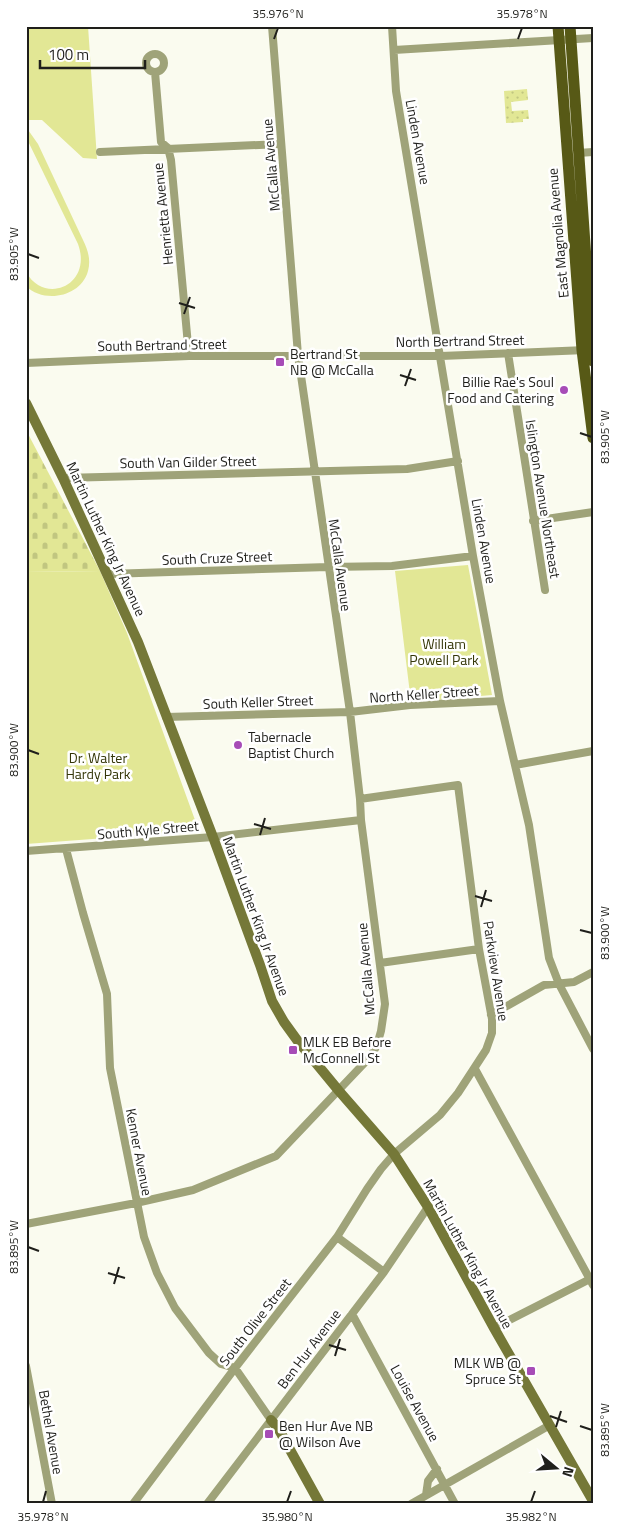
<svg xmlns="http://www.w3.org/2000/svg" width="619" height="1530" font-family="'Titillium Web',sans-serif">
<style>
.green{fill:#e2e795}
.cemetery{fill:url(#cemetery-stones)}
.garden{fill:url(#garden-dots)}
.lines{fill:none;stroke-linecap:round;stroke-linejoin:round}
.street{stroke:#9fa379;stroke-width:8}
.secondary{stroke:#757838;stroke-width:10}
.primary{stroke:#575916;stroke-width:11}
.ticks{fill:none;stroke:#1f1f1b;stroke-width:2}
.poi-dot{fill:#a74cb7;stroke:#fff;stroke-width:2}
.labels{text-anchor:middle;stroke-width:5;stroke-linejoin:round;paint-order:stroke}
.street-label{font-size:14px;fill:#1f1f1b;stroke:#fff}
.poi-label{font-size:14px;fill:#1f1f1b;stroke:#fff;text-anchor:start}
.park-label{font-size:14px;fill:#343608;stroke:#fff}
.neatline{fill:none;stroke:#1f1f1b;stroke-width:2}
.ticks-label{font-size:12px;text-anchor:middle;fill:#1f1f1b}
</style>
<defs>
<pattern id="cemetery-stones" width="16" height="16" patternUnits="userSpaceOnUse" patternTransform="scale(1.25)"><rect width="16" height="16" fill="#e2e795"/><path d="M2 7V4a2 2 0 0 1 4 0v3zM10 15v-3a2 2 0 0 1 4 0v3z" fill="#c1c680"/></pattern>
<pattern id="garden-dots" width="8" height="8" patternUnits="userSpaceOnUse" patternTransform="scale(1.25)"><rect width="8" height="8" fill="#e2e795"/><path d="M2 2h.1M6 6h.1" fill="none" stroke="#c1c680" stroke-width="1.8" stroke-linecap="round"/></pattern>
</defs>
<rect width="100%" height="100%" fill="#fafbef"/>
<path class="green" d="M26 26H88L97 159 83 158 42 120H26Z
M26 127 38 144 83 240C88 250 91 260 88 271 81 297 44 304 26 286V272C45 306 93 285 78 244L26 137Z
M468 565 492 695 411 702 395 571Z
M100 571 127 633 199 831 26 844V572Z"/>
<path class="cemetery" d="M26 430 100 571 26 572Z"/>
<path class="garden" d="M527 89 528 100 511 102 512 111 528 110 529 119H523V122L506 123 504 91Z"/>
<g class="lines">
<path class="street" d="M392 26 396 91 473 556 500 701 529 825 549 958 559 984 593 1049
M394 50 593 38
M146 63a9 9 0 1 1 18 0a9 9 0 1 1-18 0Z
M155 72 161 142 168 148 171 160 189 356
M100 152 281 144
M578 153 593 152
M508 353 545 590
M26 363 189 356H441L586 350
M63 478 407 469 458 461
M533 521 593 512
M108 574 328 567 392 566 473 556
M166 717 350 712 410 705 500 701
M515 765 593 751
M66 849 83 913 107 994 110 1068 144 1237 157 1273 175 1308 209 1353 221 1364 235 1368 271 1420
M26 851 213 837 361 820
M380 963 479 949
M491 1015 544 985 574 982 593 972
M475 1069 593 1285
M26 1224 136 1203 193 1190 276 1156 371 1056 377 1045 381 1031 385 1004 361 820 360 799 350 712 298 355 272 26
M337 1237 384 1272
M352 1314 455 1504
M494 1328 592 1278
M26 1366 52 1504
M426 1495 428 1481 437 1469
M133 1504 235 1368 337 1237 367 1189 381 1169 394 1154 440 1115 458 1093 486 1050 492 1033V1019L479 949 458 785 360 799
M207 1504 384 1272 428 1207
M411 1504 550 1425"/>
<path class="secondary" d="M26 403 63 478 138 642 213 837 260 965 272 1001 284 1022 297 1040 339 1091 394 1154 428 1207 494 1328 593 1501
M271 1420 278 1428 320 1504"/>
<path class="primary" d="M558 26 582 350 593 438
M570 26 593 361"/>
</g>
<path class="ticks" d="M274 39 278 28M518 39 522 28M28 254 39 258M179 303 195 308M184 314 190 297M400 375 416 380M405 386 411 369M580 433 592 437M28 750 39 754M254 824 271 829M260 835 265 818M475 896 492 901M481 907 486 890M580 930 592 933M28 1247 39 1251M108 1273 125 1278M114 1284 119 1267M329 1345 346 1350M335 1356 340 1339M550 1416 567 1422M580 1426 592 1430M556 1427 561 1411M43 1502 46 1491M287 1502 291 1491M531 1502 535 1491"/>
<g class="poi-dot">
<rect x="275" y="357" width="10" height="10" rx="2.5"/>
<circle cx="564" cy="390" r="5"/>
<circle cx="238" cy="745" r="5"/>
<rect x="288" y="1045" width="10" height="10" rx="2.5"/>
<rect x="526" y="1366" width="10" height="10" rx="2.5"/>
<rect x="264" y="1429" width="10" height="10" rx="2.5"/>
</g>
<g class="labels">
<g class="street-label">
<text transform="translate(418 142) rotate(80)" y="5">Linden Avenue</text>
<text transform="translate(271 165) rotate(-95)" y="5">McCalla Avenue</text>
<text transform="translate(163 214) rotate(-96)" y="5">Henrietta Avenue</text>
<text transform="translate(558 233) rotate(-95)" y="5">East Magnolia Avenue</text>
<text transform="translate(460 341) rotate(-1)" y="5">North Bertrand Street</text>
<text transform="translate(162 345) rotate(-1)" y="5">South Bertrand Street</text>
<text transform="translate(188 462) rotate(-1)" y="5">South Van Gilder Street</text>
<text transform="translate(543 499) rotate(81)" y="5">Islington Avenue Northeast</text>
<text transform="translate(106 539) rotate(65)" y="5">Martin Luther King Jr Avenue</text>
<text transform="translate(484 541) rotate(80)" y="5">Linden Avenue</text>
<text transform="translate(217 558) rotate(-2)" y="5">South Cruze Street</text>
<text transform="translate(340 565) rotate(82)" y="5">McCalla Avenue</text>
<text transform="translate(424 694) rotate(-4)" y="5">North Keller Street</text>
<text transform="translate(258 702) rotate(-2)" y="5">South Keller Street</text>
<text transform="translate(148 830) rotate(-5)" y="5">South Kyle Street</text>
<text transform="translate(256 916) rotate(70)" y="5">Martin Luther King Jr Avenue</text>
<text transform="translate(366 969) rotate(-95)" y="5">McCalla Avenue</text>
<text transform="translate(496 971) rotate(81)" y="5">Parkview Avenue</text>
<text transform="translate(139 1152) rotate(79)" y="5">Kenner Avenue</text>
<text transform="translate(468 1254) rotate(61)" y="5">Martin Luther King Jr Avenue</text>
<text transform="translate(255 1322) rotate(-52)" y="5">South Olive Street</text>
<text transform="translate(309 1349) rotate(-53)" y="5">Ben Hur Avenue</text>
<text transform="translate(415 1403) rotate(61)" y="5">Louise Avenue</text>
<text transform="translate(51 1432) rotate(80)" y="5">Bethel Avenue</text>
</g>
<g class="poi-label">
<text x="290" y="359">Bertrand St<tspan x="290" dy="16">NB @ McCalla</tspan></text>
<text x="554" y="387" text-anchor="end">Billie Rae's Soul<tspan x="554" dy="16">Food and Catering</tspan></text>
<text x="248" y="742">Tabernacle<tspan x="248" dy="16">Baptist Church</tspan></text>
<text x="303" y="1047">MLK EB Before<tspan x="303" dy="16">McConnell St</tspan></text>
<text x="521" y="1368" text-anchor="end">MLK WB @<tspan x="521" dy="16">Spruce St</tspan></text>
<text x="279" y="1431">Ben Hur Ave NB<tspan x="279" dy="16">@ Wilson Ave</tspan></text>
</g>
<g class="park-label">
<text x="444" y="649">William<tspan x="444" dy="16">Powell Park</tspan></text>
<text x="98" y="763">Dr. Walter<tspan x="98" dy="16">Hardy Park</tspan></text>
</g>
</g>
<rect width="619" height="1530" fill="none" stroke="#ffffff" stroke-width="55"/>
<g transform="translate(556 1468) rotate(108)" stroke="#ffffff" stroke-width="4" paint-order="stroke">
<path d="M0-4L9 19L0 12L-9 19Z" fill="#1f1f1b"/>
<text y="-8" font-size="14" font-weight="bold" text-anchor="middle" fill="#1f1f1b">N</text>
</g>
<path d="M40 60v8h105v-8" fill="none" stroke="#1f1f1b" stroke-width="2.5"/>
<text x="48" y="60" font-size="15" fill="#1f1f1b" stroke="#ffffff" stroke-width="4" paint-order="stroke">100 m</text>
<rect x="28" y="28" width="564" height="1474" class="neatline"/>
<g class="ticks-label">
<text x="278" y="18">35.976°N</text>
<text x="522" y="18">35.978°N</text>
<text transform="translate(14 254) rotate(-90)" y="4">83.905°W</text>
<text transform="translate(605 437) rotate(-90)" y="4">83.905°W</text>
<text transform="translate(14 750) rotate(-90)" y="4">83.900°W</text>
<text transform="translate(605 933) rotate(-90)" y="4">83.900°W</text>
<text transform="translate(14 1247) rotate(-90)" y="4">83.895°W</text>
<text transform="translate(605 1430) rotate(-90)" y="4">83.895°W</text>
<text x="43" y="1521">35.978°N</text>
<text x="287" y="1521">35.980°N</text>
<text x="531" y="1521">35.982°N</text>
</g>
</svg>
